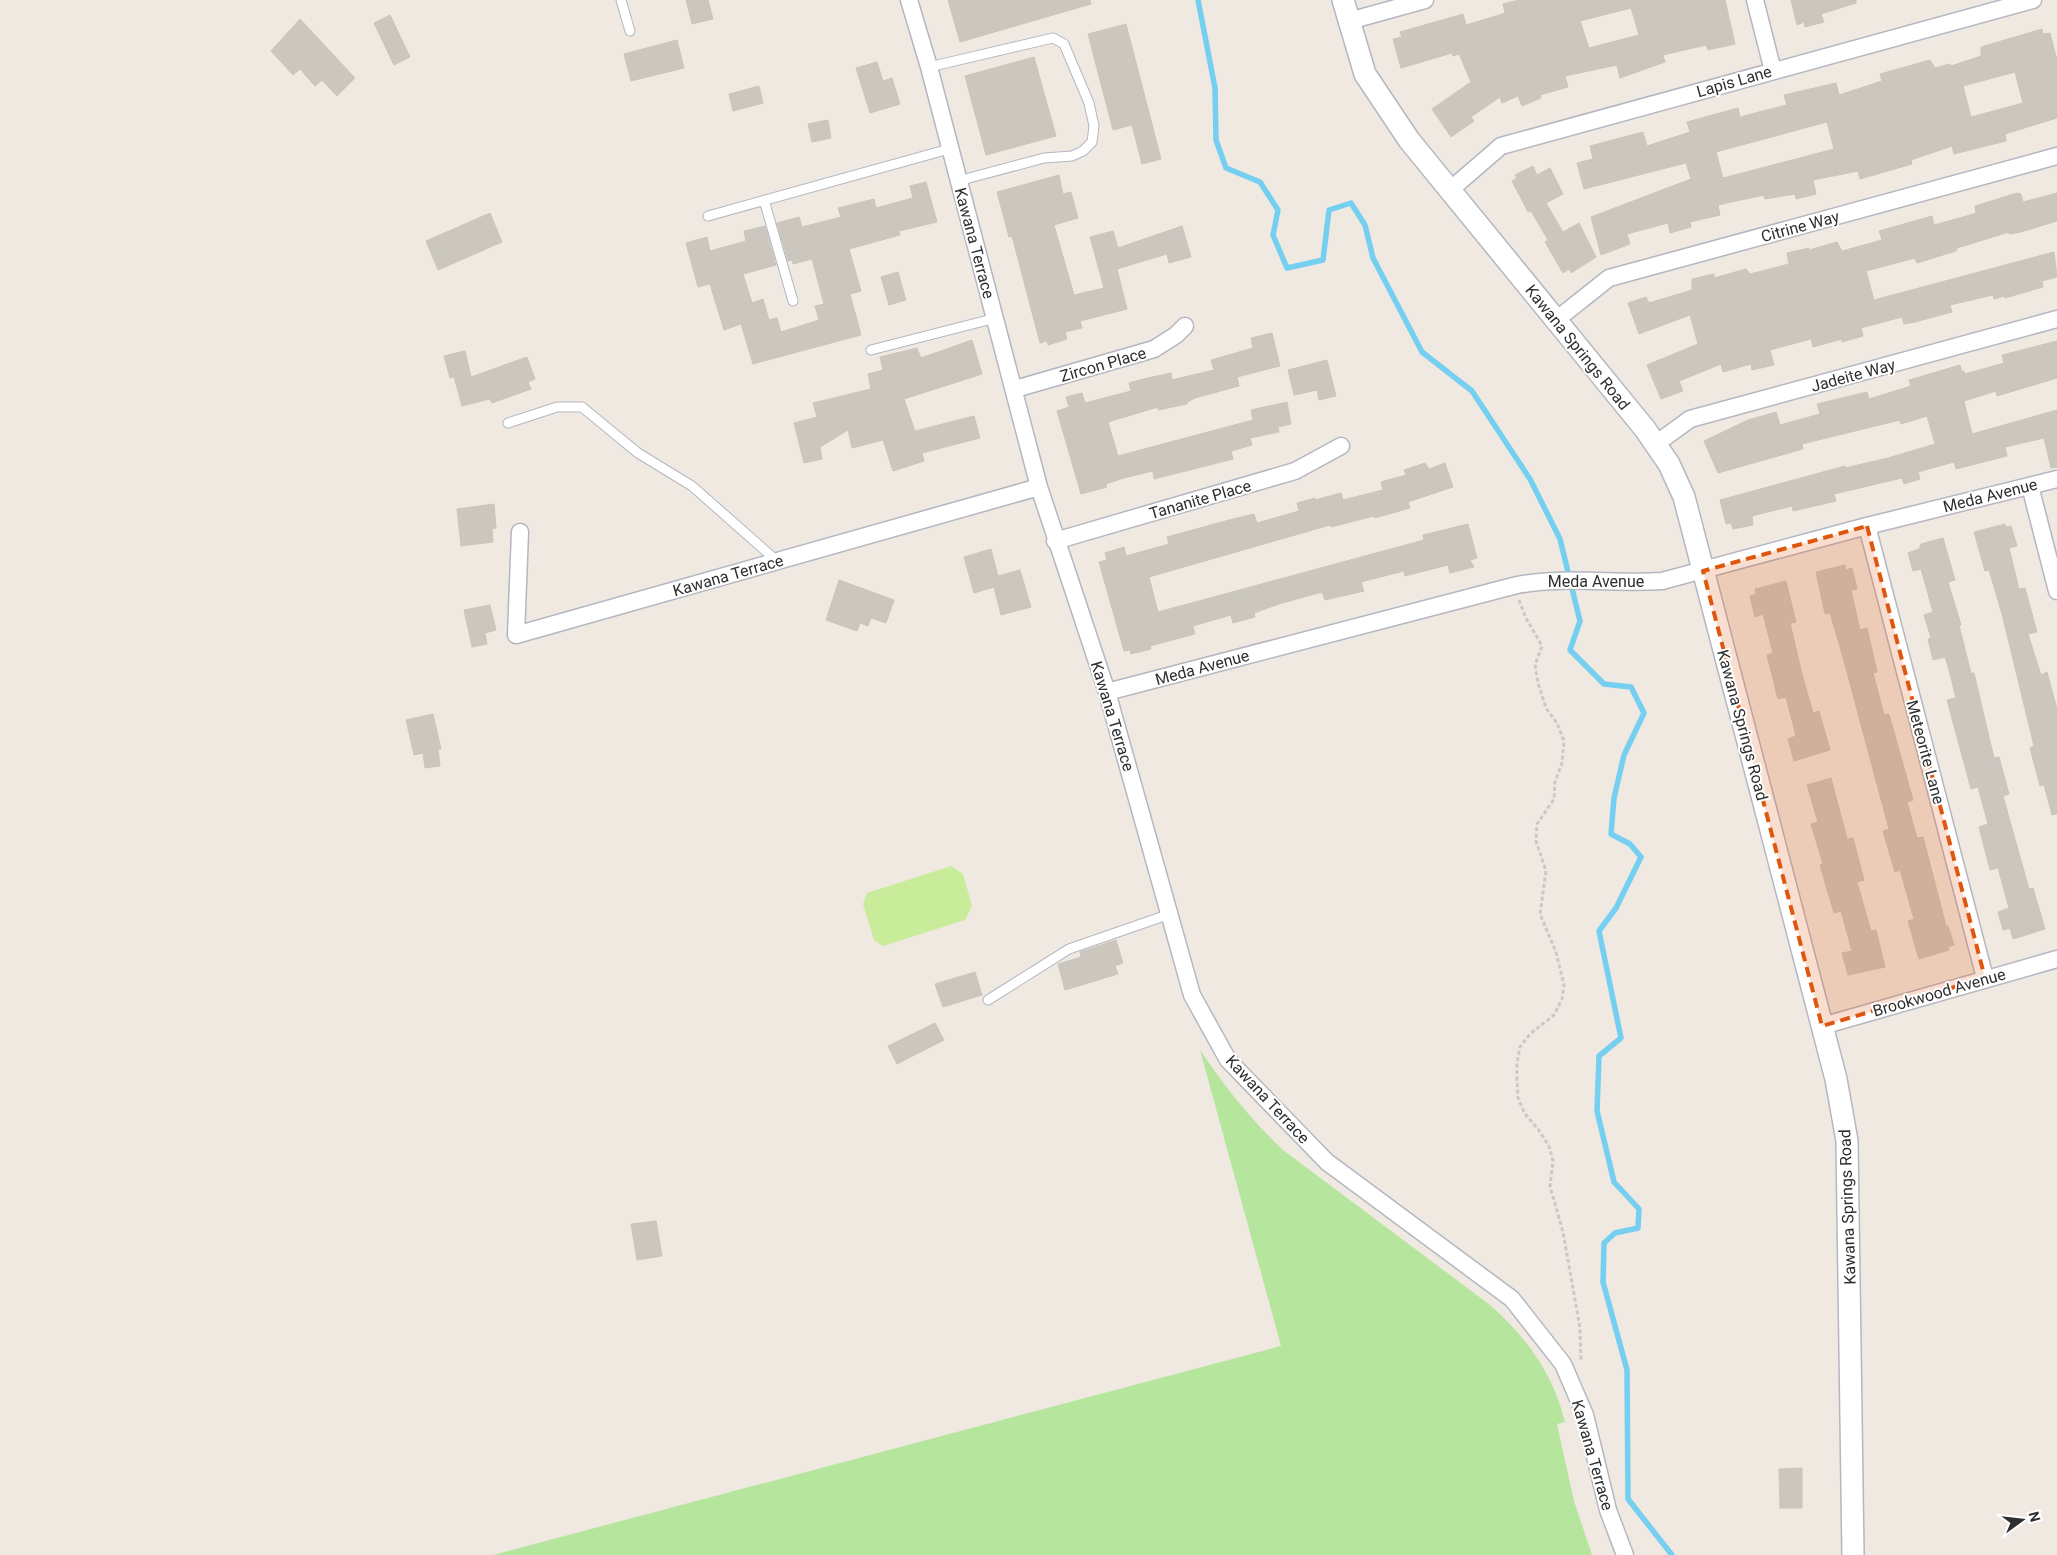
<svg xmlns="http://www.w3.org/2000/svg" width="2057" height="1555" font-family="Roboto,sans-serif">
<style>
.green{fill:#b6e59e}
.pitch{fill:#c9ec9a}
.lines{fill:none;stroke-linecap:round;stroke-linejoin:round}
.stream{stroke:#75cff0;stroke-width:5.5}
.building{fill:#cbc7bf;stroke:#cbc5ba;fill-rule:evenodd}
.service-casing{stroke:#b4b7c1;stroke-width:11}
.minor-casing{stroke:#b4b7c1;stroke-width:19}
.tertiary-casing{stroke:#b4b7c1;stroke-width:24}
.path{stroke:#c9c9c9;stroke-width:3;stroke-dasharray:4 2.5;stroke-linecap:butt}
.service{stroke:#fff;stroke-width:9}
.minor{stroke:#fff;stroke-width:16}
.tertiary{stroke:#fff;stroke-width:21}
.marked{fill:#df570e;fill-opacity:0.2;stroke:#df570e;stroke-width:4;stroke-dasharray:10 6;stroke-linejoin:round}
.labels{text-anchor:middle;stroke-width:4;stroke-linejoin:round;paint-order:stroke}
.street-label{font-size:16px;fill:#2e2e2e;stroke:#fff}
</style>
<rect width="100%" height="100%" fill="#efe9e1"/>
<path class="green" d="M1200 1050C1225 1087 1251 1120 1283 1150L1490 1305C1527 1338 1553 1373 1565 1422L1557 1424 1574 1501 1592 1555H493L1281 1346Z"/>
<path class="pitch" d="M951 866 963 874 972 906 965 920 883 946 874 940 863 904 867 893Z"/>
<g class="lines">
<path class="stream" d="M1198 0 1215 88 1216 140 1226 168 1260 182 1278 210 1273 235 1287 268 1323 260 1329 210 1351 203 1365 225 1373 258 1422 352 1472 391 1530 479 1560 539 1580 621 1570 650 1604 684 1631 687 1644 713 1624 755 1614 798 1611 834 1630 844 1641 857 1616 908 1599 931 1621 1038 1599 1056 1597 1111 1614 1182 1639 1209 1638 1228 1615 1233 1604 1243 1603 1282 1627 1370 1628 1499 1672 1555"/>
</g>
<path class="building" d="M686 0H708L713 19 692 24Z
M948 0H1090L1091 4 960 42Z
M1519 0H1725L1735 44 1708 50 1706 45 1663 55 1665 62 1620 78 1617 65 1565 76 1568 87 1540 95 1541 98 1522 106 1518 96 1502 103 1500 97 1471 117 1474 121 1451 137 1432 109 1471 82 1459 54 1453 56 1452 53 1401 68 1393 39 1402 37 1400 32 1463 14 1466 25 1483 20 1505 13 1503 4ZM1631 8 1639 35 1589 48 1580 21Z
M1791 0H1856V3L1821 14 1824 22 1805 27 1804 22 1797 25Z
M390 15 410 57 394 65 374 23Z
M300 19 355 78 337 96 322 80 315 86 300 69 293 75 271 51Z
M1126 24 1161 159 1142 164 1132 125 1113 130 1088 34Z
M2042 29 2043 34 2050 33 2057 60V118L2005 134 2006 141 1954 154 1952 146 1911 160 1912 164 1860 179 1858 171 1813 180 1816 194 1796 199 1795 194 1765 199 1764 195 1718 205 1720 215 1690 222 1691 227 1670 233 1668 223 1627 234 1630 244 1601 255 1591 217 1691 179 1686 163 1584 189 1577 163 1593 159 1590 146 1643 132 1647 146 1690 132 1687 122 1738 108 1740 117 1759 112 1787 105 1784 95 1836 83 1839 95 1882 81 1880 74 1930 60 1935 68 1950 64 1951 66 1981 56V47ZM2015 72 2023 103 1971 117 1963 86ZM1827 122 1834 149 1723 178 1716 152Z
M677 40 684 68 631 81 624 54Z
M1034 57 1056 136 986 155 965 76Z
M877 62 883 81 892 78 900 104 870 113 856 68Z
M759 86 763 103 733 111 729 94Z
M828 120 831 138 812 142 808 124Z
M1533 166 1537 175 1550 168 1563 194 1546 203 1563 232 1579 223 1596 257 1571 273 1569 269 1563 273 1545 242 1548 240 1531 211 1528 212 1512 181 1517 178 1515 175Z
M1059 175 1063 194 1071 192 1078 218 1054 225 1074 295 1104 288 1090 237 1113 231 1118 248 1182 226 1191 257 1169 263 1167 254 1117 269 1127 309 1080 321 1082 328 1065 332 1067 339 1048 345 1047 341 1040 343 1012 236 1009 237 997 192Z
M926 182 937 222 899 231 900 235 849 249 861 291 850 294 861 335 753 364 741 324 724 330 710 284 698 287 686 243 707 237 710 251 746 241 744 231 765 226 776 265 743 274 752 303 763 299 769 320 777 318 781 332 819 320 815 306 824 304 812 259 793 264 792 260 788 261 777 223 799 217 802 227 841 217 838 208 874 199 876 208 913 198 910 186Z
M2017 193 2021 194 2023 202 2057 193V221L2021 232 2009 234V232L1957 248 1956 251 1917 263 1915 258 1866 271 1874 300 2054 252 2057 277 2042 281 2043 287 2005 298 2004 296 1994 299 1993 295 1950 305 1952 312 1915 322 1904 324 1902 317 1861 328 1863 336 1842 342V339L1813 347 1811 339 1770 350 1774 365 1752 370 1751 364 1723 372 1721 364 1679 381 1683 391 1661 399 1647 365 1698 344 1690 315 1639 334 1628 303 1646 297 1649 303 1692 290V279L1714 274V278L1746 269 1750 274 1789 264 1787 253 1809 248V250L1837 242 1842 251 1882 240 1879 231 1932 216 1934 225 1974 214 1976 212 1975 206Z
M490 213 502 242 438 270 426 241Z
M898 272 906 300 889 305 881 277Z
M1272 333 1280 366 1237 377 1239 386 1195 398 1187 402V404L1158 410V407L1108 422 1118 456 1253 420 1251 410 1287 402 1291 424 1278 427 1279 432 1250 438 1252 445 1231 451 1233 459 1154 479 1153 471 1124 478 1106 484 1107 487 1081 494 1057 411 1069 407 1066 397 1082 393 1085 403 1131 391 1129 383 1143 379 1171 373 1172 380 1214 370 1211 360 1253 348 1251 338Z
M972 340 982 374 904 399 915 431 974 416 980 438 922 453 924 461 893 471 883 440 852 448 848 430 820 447 822 459 804 463 794 423 817 417 813 403 871 389 868 374 883 370 880 357 917 348 921 358Z
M2057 341V378L1997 396 1996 391 1964 401 1972 434 2057 410V467L2051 468 2044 438 2005 447 2007 456 1956 469 1954 462 1918 472 1920 479 1904 484 1902 478 1834 494 1836 501 1819 505 1793 511 1792 506 1752 516 1753 525 1733 529 1731 523 1726 524 1720 500 1845 466V468L1888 458 1935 444 1927 416 1901 424 1900 420 1802 444 1803 449 1718 473 1704 441 1748 420 1776 412 1780 425 1820 414 1817 404 1867 392 1869 399 1911 386 1909 380 1960 365 1962 372 1964 371 1965 374 2004 363 2002 355Z
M465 351 471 377 527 357 535 379 528 382 531 389 492 403 490 399 462 406 454 377 450 378 444 356Z
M1327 360 1336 396 1319 400 1317 390 1294 395 1288 370Z
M1425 463 1429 469 1445 463 1453 487 1408 502 1410 508 1375 518 1374 516 1331 527 1330 525 1149 577 1158 612 1424 540 1423 535 1468 524 1477 558 1470 560 1474 567 1450 573 1448 565 1405 576 1404 571 1361 582 1364 591 1325 600 1322 592 1279 604 1254 613 1255 617 1233 623 1231 615 1193 626 1195 634 1150 646 1151 649 1131 654 1130 650 1124 651 1099 562 1107 560 1105 553 1124 547 1126 556 1169 544 1167 537 1229 520 1254 514 1257 523 1299 511 1297 503 1315 498V500L1341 493 1343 500 1383 490 1381 482 1406 475 1404 470Z
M494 504 496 528 492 529 493 542 461 546 457 509Z
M2005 524 2006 527 2011 526 2017 546 2009 548 2019 589 2025 588 2037 632 2028 634 2041 675 2047 672 2057 709V814L2052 815 2044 785 2040 786 2030 748 2034 746 2002 614 1989 570 1985 571 1974 532Z
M1943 538 1955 580 1948 582 1961 625H1959L1971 673H1974L1994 758 1999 757 2009 794 2003 796 2029 889 2033 888 2045 929 2013 939 2010 928 2003 930 1998 912 2009 908 1998 868 1990 870 1979 827 1988 824 1978 787 1971 789 1947 700 1956 698 1949 670 1945 657 1933 660 1928 639 1931 638 1924 615 1933 612 1921 569 1913 571 1908 553 1919 549 1921 544Z
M991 549 998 576 1020 570 1031 607 1001 615 994 587 974 593 964 557Z
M1845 565 1846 570 1852 568 1857 589 1851 590 1860 630 1867 628 1877 672 1873 673 1884 715 1889 714 1913 800 1907 802 1917 838 1923 837 1946 926H1948L1954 945 1948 947 1949 950 1919 959 1908 921 1914 919 1900 870 1895 872 1883 831 1889 829 1843 657 1830 613 1825 614 1816 572Z
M839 580 894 600 886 623 871 618 868 626 860 623 857 631 826 620Z
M1786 581 1796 622 1790 623 1802 674 1813 713 1819 711 1830 750 1794 761 1788 739 1796 736 1786 697 1778 699 1767 655 1773 653 1763 614 1755 617 1750 596 1756 594 1755 589Z
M490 605 496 630 485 633 487 644 472 647 464 610Z
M433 714 441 749H438L440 766 425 768 423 753 414 755 406 720Z
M1831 778 1847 839 1853 838 1864 880 1857 882 1871 931 1876 930 1885 967 1848 975 1842 953 1852 951 1841 911 1834 913 1820 865 1823 864 1811 824 1818 822 1807 785Z
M1116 940 1123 963 1115 966 1118 974 1065 990 1058 964 1081 957 1080 952Z
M975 972 982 995 943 1007 935 984Z
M935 1023 944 1040 897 1064 888 1046Z
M656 1221 662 1256 637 1260 631 1224Z
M1802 1468V1508H1780L1779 1469Z"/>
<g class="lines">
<g class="service-casing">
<path id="service" d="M621 0 630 31
M929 67 1053 38 1064 44 1089 103 1094 126 1092 142 1083 151 1072 156 1044 158 958 181
M764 200 793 301
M708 216 949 149
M871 350 996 318
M508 423 557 407H582L638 453 692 486 777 561
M988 1000 1069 949 1170 914"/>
</g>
<g class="minor-casing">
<path id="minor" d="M909 0 929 67 1039 487 1107 692 1192 995 1228 1060 1327 1162 1512 1299 1563 1364 1585 1415 1608 1510 1625 1555
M1755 0 1773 71
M1349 21 1425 0
M1450 190 1501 146 2033 0
M1556 320 1609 278 2057 156
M1015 389 1154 349 1176 335 1185 326
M1656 444 1690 419 2057 319
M2030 486 2057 591
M1867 526 1985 978
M520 532 516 635 1039 487
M1055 541 1295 471 1341 446
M1107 692 1517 585C1566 576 1614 584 1662 581L1867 526 2057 479
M1822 1026 2057 959"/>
</g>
<g class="tertiary-casing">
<path id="tertiary" d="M1343 0 1365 74 1409 140 1645 429 1669 464 1684 497 1836 1079 1847 1141 1853 1555"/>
</g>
<path class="path" d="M1519 600 1526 618 1542 646 1535 665 1538 683 1546 708 1557 723 1564 741 1562 763 1555 782 1554 799 1537 824 1536 841 1546 871 1540 914 1556 952 1564 985 1562 999 1554 1015 1530 1034 1520 1047 1517 1063V1079L1518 1098 1525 1114 1538 1129 1549 1146 1553 1161 1550 1186 1563 1232 1580 1328 1581 1361"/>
<use href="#service" class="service"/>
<use href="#minor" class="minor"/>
<use href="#tertiary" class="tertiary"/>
</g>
<path class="marked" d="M1867 526 1985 978 1822 1026 1703 571Z"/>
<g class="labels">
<g class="street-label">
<text transform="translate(1734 81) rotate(-16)" y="6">Lapis Lane</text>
<text transform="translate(1800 226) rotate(-15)" y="6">Citrine Way</text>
<text transform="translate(975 243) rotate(75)" y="6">Kawana Terrace</text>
<text transform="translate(1578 347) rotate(51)" y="6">Kawana Springs Road</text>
<text transform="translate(1103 364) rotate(-16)" y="6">Zircon Place</text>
<text transform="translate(1853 375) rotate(-15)" y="6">Jadeite Way</text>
<text transform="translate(1990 495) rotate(-14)" y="6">Meda Avenue</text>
<text transform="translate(1200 499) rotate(-16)" y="6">Tananite Place</text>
<text transform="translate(728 575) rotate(-16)" y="6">Kawana Terrace</text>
<text x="1596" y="587">Meda Avenue</text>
<text transform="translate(1202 667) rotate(-15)" y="6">Meda Avenue</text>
<text transform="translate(1113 716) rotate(73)" y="6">Kawana Terrace</text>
<text transform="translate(1743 725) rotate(75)" y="6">Kawana Springs Road</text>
<text transform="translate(1926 752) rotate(75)" y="6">Meteorite Lane</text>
<text transform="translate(1939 992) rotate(-16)" y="6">Brookwood Avenue</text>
<text transform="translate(1268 1099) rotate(47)" y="6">Kawana Terrace</text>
<text transform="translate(1847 1207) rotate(-92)" y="6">Kawana Springs Road</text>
<text transform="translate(1593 1455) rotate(74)" y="6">Kawana Terrace</text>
</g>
</g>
<g transform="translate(2022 1520) rotate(75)" stroke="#ffffff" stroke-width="4" paint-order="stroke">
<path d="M0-4L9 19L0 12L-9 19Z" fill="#2e2e2e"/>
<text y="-8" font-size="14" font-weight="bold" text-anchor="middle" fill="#2e2e2e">N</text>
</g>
</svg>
